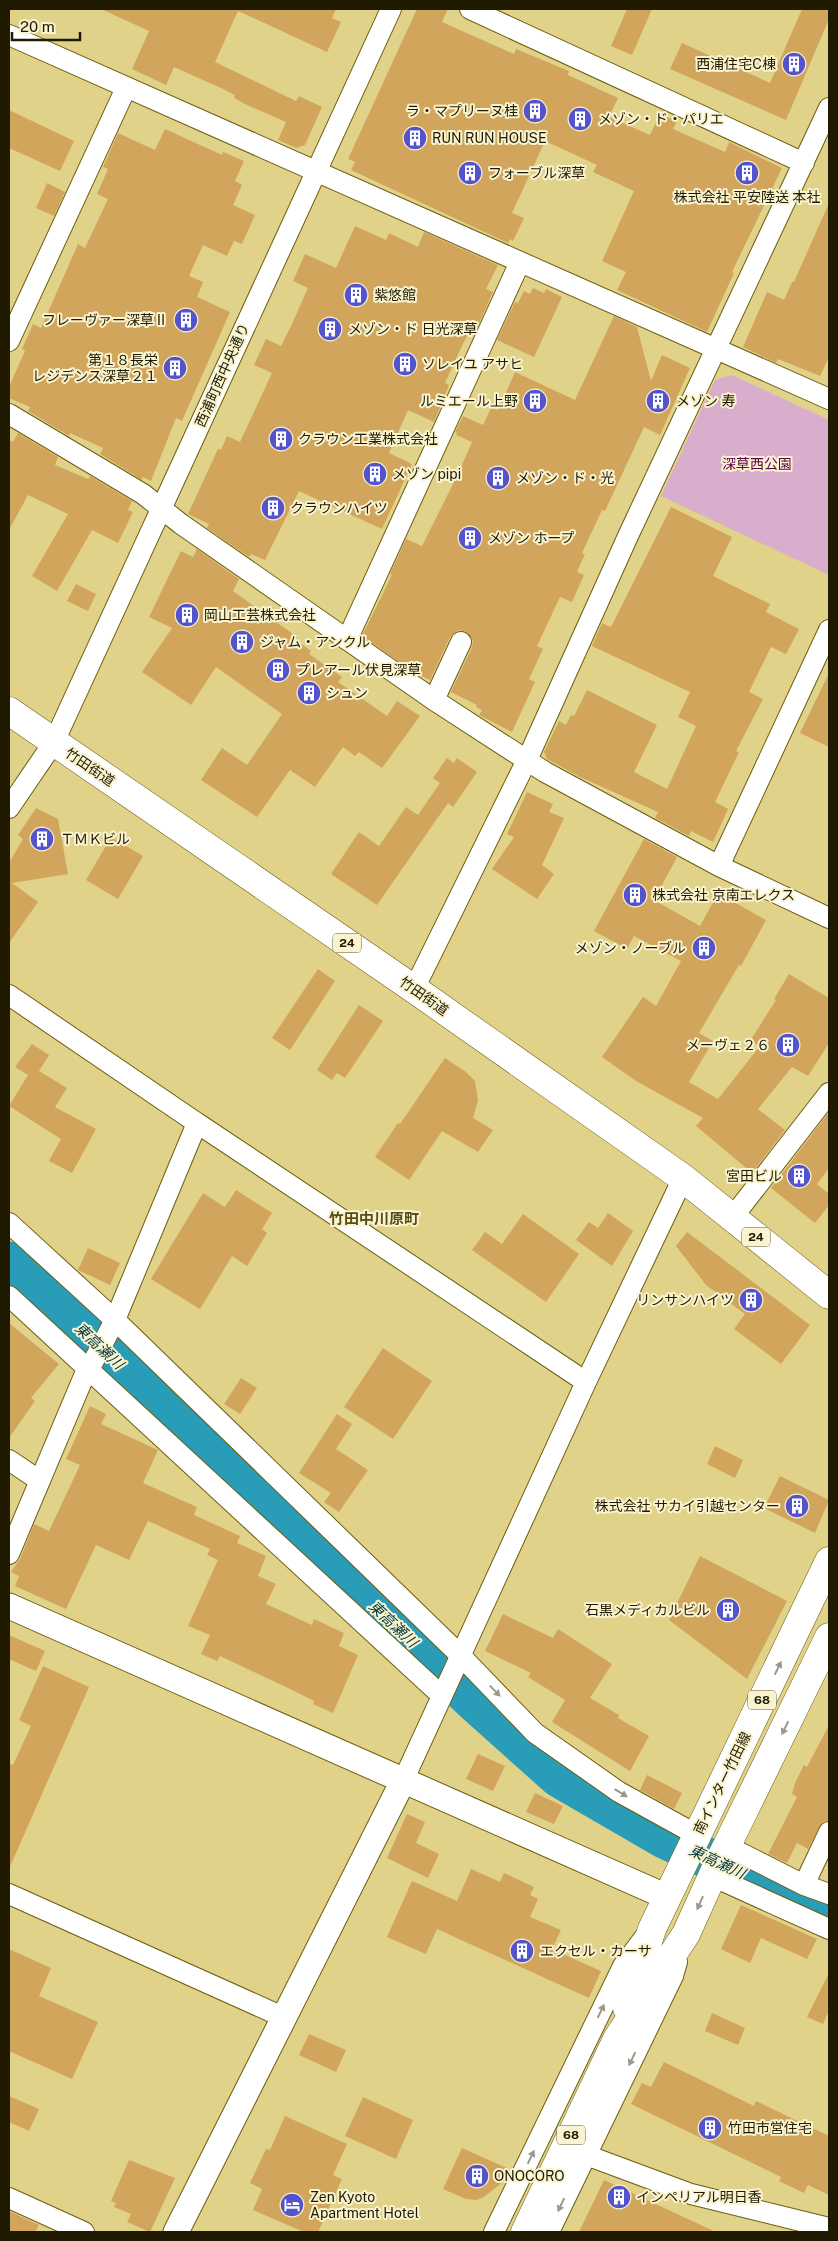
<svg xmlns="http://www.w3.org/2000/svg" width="838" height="2241" font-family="'Public Sans','Noto Sans JP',sans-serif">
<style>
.green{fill:#d9aecc}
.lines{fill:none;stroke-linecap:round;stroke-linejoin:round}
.river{stroke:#299db8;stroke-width:41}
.building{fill:#d2a55c}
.minor-casing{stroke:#6c5d0d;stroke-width:22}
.tertiary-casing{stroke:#6c5d0d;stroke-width:27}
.primary-casing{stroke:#6c5d0d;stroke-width:29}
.trunk-casing{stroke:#6c5d0d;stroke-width:29}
.minor{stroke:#fff;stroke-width:20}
.tertiary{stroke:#fff;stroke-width:25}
.primary{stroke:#fff;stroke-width:28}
.trunk{stroke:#fff;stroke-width:28}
.oneway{fill:#9b988c}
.labels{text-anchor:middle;stroke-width:4;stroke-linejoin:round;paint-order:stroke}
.shield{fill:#faf3cf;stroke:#615b3e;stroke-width:1}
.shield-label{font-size:12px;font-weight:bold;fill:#201a00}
.poi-label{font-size:14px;fill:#201a00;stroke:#faf3cf;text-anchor:start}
.street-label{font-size:14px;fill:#201a00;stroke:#faf3cf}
.park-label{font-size:14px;fill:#5a044a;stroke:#faf3cf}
.neighbourhood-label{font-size:15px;font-weight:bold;fill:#584d14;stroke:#faf3cf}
.water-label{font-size:15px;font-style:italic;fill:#033743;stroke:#faf3cf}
</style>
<rect width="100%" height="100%" fill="#e1d289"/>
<path class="green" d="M732 375 829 420V575L661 496 715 380Z"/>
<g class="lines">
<path class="river" d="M9 1262 287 1522 474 1701 559 1777 666 1839 829 1914"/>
</g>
<path class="building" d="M101 9H336L332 18 341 22 327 52 238 11 215 62 296 101 299 96 322 107 305 145 296 148 278 140 286 122 247 105 234 98 235 95 223 89 174 67 166 85 132 69 149 31Z
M417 9H448L442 22 514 54 516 49 569 71 568 75 618 98 609 117 650 135 660 114 677 121 673 129 725 152 729 142 782 168 732 272 734 273 707 332 617 290 626 272 602 261 634 191 593 172 597 165 545 141 512 213 524 218 513 241 510 239 508 243 351 170 355 162 348 159Z
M627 9H652L632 55 611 46Z
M802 9H829V19L786 120 670 69 682 43 770 83Z
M9 110 74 141 60 171 9 148Z
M165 129 222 155 223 152 244 161 235 181 242 185 233 205 255 215 242 244 234 241 227 256 203 245 189 276 203 282 197 297 230 312 182 421 176 418 151 481 143 477 142 480 100 454 103 448 70 433 69 436 28 411 30 407 9 398V387L25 351 22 349 33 324 41 328 78 244 85 248 108 199 97 194 108 169 103 167 118 133 155 150Z
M47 183 65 192 54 216 36 208Z
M829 203V357L820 376 778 359 776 363 743 347 767 292 784 300 792 282H794Z
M355 226 386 240 389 233 418 247 424 232 498 265 486 289 493 292 476 330 471 328 460 350 445 383 449 385 434 422 408 410 389 453 412 464 382 529 299 491 265 560 251 554 249 557 207 528 209 524 188 514 218 449 221 450 227 436 240 442 272 373 254 365 266 339 281 346 291 326 308 288 293 281 305 254 336 268Z
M533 288 544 293 546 289 562 297 534 357 497 340 515 302 518 303 524 291 530 294Z
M614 316 637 327 651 381 662 355 690 368 660 435 644 427 605 511 602 510 582 553 585 554 577 572 584 575 572 602 560 597 537 646 543 649 529 679 535 682 512 732 479 715 482 710 476 707 477 705 451 692 472 647 473 640 466 632 459 630 450 637 430 680 415 673 362 636 392 575 390 574 406 539 422 546 459 472 472 442 456 435 457 433 455 432 463 416 483 425 491 408 498 410 515 372 575 400Z
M18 433 58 457 55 465 88 479 90 476 132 501 128 510 133 512 118 543 92 530 57 591 32 576 68 514 28 495 9 530V440L13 442Z
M671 507 732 537 713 576 770 604 766 612 799 629 786 654 771 647 749 692 763 699 736 751 739 752 715 802 728 809 713 842 691 831 689 836 655 818 658 812 580 777 547 759 544 752 559 721 566 725 571 715 574 716 587 690 657 725 634 772 667 789 696 726 678 717 690 692 592 646 602 623 611 627Z
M197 549 239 579 233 591 297 637 296 640 311 651 309 654 342 677 338 682 387 716 397 701 420 716 382 768 359 752 355 756 343 747 315 787 290 770 257 817 201 780 222 748 247 765 282 714 216 667 191 705 142 672 172 628 149 617 181 551 193 557Z
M76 584 96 594 88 611 67 601Z
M829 673V747L800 733Z
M447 758 454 763 457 758 477 772 453 807 448 803 377 905 331 874 359 832 379 846 406 807 418 815 440 783 433 778Z
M527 792 553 804 549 812 564 818 542 865 554 874 537 899 492 869 514 837 507 834Z
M36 808 58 819 68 874 12 883 38 902 9 943V863L23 839 18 835Z
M111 837 143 856 118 899 86 880Z
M644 839 677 857 654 900 700 926 718 893 766 920 741 966 739 965 699 1033 713 1041 689 1082 718 1099 760 1046 750 1041 776 1000 774 999 789 974 829 998V1043L808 1076 792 1067 758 1109 785 1130 752 1173 696 1126 703 1118 636 1081 602 1057 643 997 656 1006 681 961 634 936 627 949 594 931Z
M318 969 335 981 290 1050 272 1038Z
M359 1005 383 1021 345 1078 337 1073 332 1080 317 1070Z
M32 1044 49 1055 39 1071 67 1088 55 1107 96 1129 72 1173 49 1161 61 1139 9 1106 28 1075 15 1067Z
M445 1058 466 1072 475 1081 478 1100 473 1118 493 1130 478 1152 442 1131 409 1180 375 1157 398 1123 400 1124Z
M829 1112V1168L817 1184 829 1194V1205L815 1223 771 1188Z
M236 1190 272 1213 262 1229 267 1233 247 1266 232 1256 200 1309 151 1279 203 1193 225 1207Z
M608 1213 633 1231 612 1266 576 1240 589 1222 598 1228Z
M523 1214 579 1254 546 1302 472 1250 485 1232 502 1244Z
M687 1232 810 1325 781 1364 734 1329 745 1314 706 1285 676 1246Z
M88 1248 120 1263 110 1285 78 1270Z
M9 1323 59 1364 31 1398 35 1401 9 1438Z
M383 1348 432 1381 393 1439 344 1407Z
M241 1378 257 1388 240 1414 224 1404Z
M90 1406 106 1414 101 1424 158 1450 143 1483 197 1507 194 1515 240 1536 237 1543 266 1556 258 1576 276 1584 266 1604 312 1625 314 1619 344 1633 339 1646 358 1655 333 1713 313 1704 314 1701 284 1686 220 1656 217 1661 201 1654 210 1635 188 1626 218 1560 207 1555 210 1549 148 1521 129 1560 96 1545 66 1609 15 1586 19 1576 11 1572 20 1559 34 1524 49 1531 80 1465 66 1459Z
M337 1414 352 1424 336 1449 368 1470 339 1512 324 1502 331 1493 299 1473Z
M715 1446 743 1460 735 1478 707 1464Z
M780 1476 829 1500 815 1533 764 1508Z
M700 1556 787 1601 747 1679 669 1620Z
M503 1614 553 1638 558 1629 612 1664 590 1698 619 1715 618 1718 649 1736 630 1771 552 1722 565 1700 528 1677 531 1673 485 1651Z
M9 1635 45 1651 36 1671 9 1659Z
M43 1666 89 1687 9 1869V1763L13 1765 31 1726 19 1720Z
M829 1725V1820L823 1822 819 1827 808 1849 797 1843 787 1863 768 1854 797 1797 792 1794 795 1783 804 1765 807 1767Z
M478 1754 505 1766 493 1791 466 1779Z
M647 1775 682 1793 674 1809 640 1790Z
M535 1793 563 1806 554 1824 526 1812Z
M407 1814 425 1822 416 1843 439 1854 428 1878 387 1858Z
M471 1869 500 1882 504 1873 534 1887 530 1895 538 1899 530 1917 561 1930 552 1949 601 1971 589 1998 437 1929 426 1954 387 1937 412 1881 457 1901Z
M741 1905 817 1939 807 1959 761 1938 750 1963 721 1949Z
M9 1949 51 1968 39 1996 98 2022 72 2079 9 2051Z
M829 1973V2010L823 2024 807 2017Z
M712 2013 745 2028 738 2045 705 2031Z
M309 2034 346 2050 336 2072 299 2055Z
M664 2062 754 2106 756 2101 829 2136V2195L808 2185 804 2193 779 2181 781 2177 631 2104 642 2083 651 2087Z
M9 2096 39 2109 29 2131 9 2122Z
M363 2097 413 2120 396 2159 345 2136Z
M285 2116 347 2144 333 2175 342 2179 318 2232H304L253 2210 262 2189 250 2183 266 2149 270 2150Z
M462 2148 509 2169 504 2181 484 2197 477 2200 466 2199 443 2189Z
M129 2160 175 2178 150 2232 127 2222 131 2214 114 2207 116 2203 111 2201Z
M604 2180 716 2232H579Z
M9 2211 39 2225 35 2232H9Z"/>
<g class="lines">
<g class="minor-casing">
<path id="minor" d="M470 9 804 163
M9 35 829 399
M9 341 126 88
M9 414 143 494 181 524 434 700 545 772 719 866 829 918
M347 640 520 262
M434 700 461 642
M9 808 54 742 391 9
M719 866 829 630
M414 989 527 760 628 536 829 108
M9 995 197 1123 115 1320 92 1364 87 1369 9 1554
M197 1123 586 1382
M732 1218 829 1093
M9 1223 115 1320 461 1656 535 1733 619 1792 697 1835
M9 1296 442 1696
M9 1460 40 1481
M403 1781 586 1382 683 1178
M727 1846 804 1885 829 1894
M712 1876 829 1929
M804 1885 829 1832
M9 1894 283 2017
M586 2155 691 2194 829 2228
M9 2198 84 2232
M494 2232 623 1966 644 1938
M549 2232 673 1976 677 1962"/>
</g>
<g class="tertiary-casing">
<path id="tertiary" d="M9 1606 667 1897
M176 2232 403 1781"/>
</g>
<g class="primary-casing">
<path id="primary" d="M627 2008 652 1929 829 1561
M525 2232 617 2039 686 1934 714 1872 829 1637"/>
</g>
<g class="trunk-casing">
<path id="trunk" d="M9 711 414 989 683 1178 829 1295"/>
</g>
<use href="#minor" class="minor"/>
<use href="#tertiary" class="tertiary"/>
<use href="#primary" class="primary"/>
<use href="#trunk" class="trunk"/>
</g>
<defs><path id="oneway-solid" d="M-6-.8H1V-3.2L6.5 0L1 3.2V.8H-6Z" transform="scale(1.25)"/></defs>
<g class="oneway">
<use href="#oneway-solid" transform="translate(778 1668) rotate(-64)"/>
<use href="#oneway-solid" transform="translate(495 1691) rotate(46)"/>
<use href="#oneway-solid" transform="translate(785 1728) rotate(116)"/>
<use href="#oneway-solid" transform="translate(621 1793) rotate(31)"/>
<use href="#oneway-solid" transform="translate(700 1903) rotate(114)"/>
<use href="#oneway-solid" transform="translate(601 2011) rotate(-64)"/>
<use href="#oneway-solid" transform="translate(632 2059) rotate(116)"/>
<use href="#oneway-solid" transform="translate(531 2157) rotate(-64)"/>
<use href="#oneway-solid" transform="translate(561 2205) rotate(115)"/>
</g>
<defs>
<g id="building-disc" transform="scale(1.25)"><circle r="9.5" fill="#5354cb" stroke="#faf3cf"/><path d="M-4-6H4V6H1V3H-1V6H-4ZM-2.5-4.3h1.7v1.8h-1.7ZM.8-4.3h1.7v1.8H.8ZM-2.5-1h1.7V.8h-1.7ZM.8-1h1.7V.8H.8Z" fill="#fff"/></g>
<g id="hotel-disc" transform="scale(1.25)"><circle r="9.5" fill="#5354cb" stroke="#faf3cf"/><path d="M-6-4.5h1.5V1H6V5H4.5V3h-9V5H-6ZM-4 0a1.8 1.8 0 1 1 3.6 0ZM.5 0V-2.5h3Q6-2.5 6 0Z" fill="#fff"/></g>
</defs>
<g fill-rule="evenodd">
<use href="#building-disc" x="794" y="64"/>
<use href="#building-disc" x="535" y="111"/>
<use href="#building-disc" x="580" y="119"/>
<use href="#building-disc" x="415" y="138"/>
<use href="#building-disc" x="470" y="173"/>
<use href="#building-disc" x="747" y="173"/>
<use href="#building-disc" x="356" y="295"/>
<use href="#building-disc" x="186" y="320"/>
<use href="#building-disc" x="330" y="329"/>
<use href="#building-disc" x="405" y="364"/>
<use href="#building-disc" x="175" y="368"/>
<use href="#building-disc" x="535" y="401"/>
<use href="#building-disc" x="658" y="401"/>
<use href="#building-disc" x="281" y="439"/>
<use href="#building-disc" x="375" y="474"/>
<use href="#building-disc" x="498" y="478"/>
<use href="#building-disc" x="273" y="508"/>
<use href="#building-disc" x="470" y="538"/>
<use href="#building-disc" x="187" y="615"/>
<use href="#building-disc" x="242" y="642"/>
<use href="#building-disc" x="278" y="670"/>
<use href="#building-disc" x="309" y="693"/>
<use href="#building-disc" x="42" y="839"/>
<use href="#building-disc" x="635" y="895"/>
<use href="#building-disc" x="704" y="948"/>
<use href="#building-disc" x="788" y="1045"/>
<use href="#building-disc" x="799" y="1176"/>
<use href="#building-disc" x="751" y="1300"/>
<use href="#building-disc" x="797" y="1506"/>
<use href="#building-disc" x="728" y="1610"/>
<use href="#building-disc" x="522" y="1951"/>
<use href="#building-disc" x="710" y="2128"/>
<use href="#building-disc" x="477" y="2176"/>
<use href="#building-disc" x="619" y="2197"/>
<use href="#hotel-disc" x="292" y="2205"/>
</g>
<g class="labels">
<g class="shield">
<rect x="333" y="933.5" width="28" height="19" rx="4"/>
<rect x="742" y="1227.5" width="28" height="19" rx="4"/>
<rect x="748" y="1690.5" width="28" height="19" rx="4"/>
<rect x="557" y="2125.5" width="28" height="19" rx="4"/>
</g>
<g class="shield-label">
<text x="347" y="947">24</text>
<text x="756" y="1241">24</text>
<text x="762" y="1704">68</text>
<text x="571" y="2139">68</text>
</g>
<g class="poi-label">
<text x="776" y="69" text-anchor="end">西浦住宅C棟</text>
<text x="518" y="116" text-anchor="end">ラ・マプリーヌ桂</text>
<text x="598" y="124">メゾン・ド・パリエ</text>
<text x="432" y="143">RUN RUN HOUSE</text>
<text x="488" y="178">フォーブル深草</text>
<text x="747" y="202" text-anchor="middle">株式会社 平安陸送 本社</text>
<text x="374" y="300">紫悠館</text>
<text x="168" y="325" text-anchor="end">フレーヴァー深草Ⅱ</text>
<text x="348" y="334">メゾン・ド 日光深草</text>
<text x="158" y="365" text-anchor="end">第１８長栄<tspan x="158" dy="16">レジデンス深草２１</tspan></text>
<text x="422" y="369">ソレイユ アサヒ</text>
<text x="518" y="406" text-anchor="end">ルミエール上野</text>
<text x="676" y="406">メゾン 寿</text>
<text x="298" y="444">クラウン工業株式会社</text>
<text x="392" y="479">メゾン pipi</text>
<text x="516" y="483">メゾン・ド・光</text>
<text x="290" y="513">クラウンハイツ</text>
<text x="488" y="543">メゾン ホープ</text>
<text x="204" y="620">岡山工芸株式会社</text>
<text x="260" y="647">ジャム・アンクル</text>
<text x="296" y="675">プレアール伏見深草</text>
<text x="326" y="698">シュン</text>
<text x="60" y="844">ＴＭＫビル</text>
<text x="652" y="900">株式会社 京南エレクス</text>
<text x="686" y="953" text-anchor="end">メゾン・ノーブル</text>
<text x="770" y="1050" text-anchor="end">メーヴェ２６</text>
<text x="782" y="1181" text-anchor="end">宮田ビル</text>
<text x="734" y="1305" text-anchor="end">リンサンハイツ</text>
<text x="780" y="1511" text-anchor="end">株式会社 サカイ引越センター</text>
<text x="710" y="1615" text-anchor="end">石黒メディカルビル</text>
<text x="540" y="1956">エクセル・カーサ</text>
<text x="728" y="2133">竹田市営住宅</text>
<text x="494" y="2181">ONOCORO</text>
<text x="310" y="2202">Zen Kyoto<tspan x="310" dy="16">Apartment Hotel</tspan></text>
<text x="636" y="2202">インペリアル明日香</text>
</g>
<g class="street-label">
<text transform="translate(222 375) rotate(-66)" y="5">西浦町西中央通り</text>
<text transform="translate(90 767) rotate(34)" y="5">竹田街道</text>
<text transform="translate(424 996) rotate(35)" y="5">竹田街道</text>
<text transform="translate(722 1783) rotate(-64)" y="5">南インター竹田線</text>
</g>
<g class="park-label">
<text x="757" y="469">深草西公園</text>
</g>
<g class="neighbourhood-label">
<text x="374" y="1224">竹田中川原町</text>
</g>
<g class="water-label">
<text transform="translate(99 1346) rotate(43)" y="5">東高瀬川</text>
<text transform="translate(393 1624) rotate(43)" y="5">東高瀬川</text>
<text transform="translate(717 1862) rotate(25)" y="5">東高瀬川</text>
</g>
</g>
<rect width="838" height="2241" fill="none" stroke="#201a00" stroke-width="20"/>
<path d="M12 32v8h68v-8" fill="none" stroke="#201a00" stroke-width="2.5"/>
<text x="20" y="32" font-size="15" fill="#201a00" stroke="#faf3cf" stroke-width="4" paint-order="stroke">20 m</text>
</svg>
